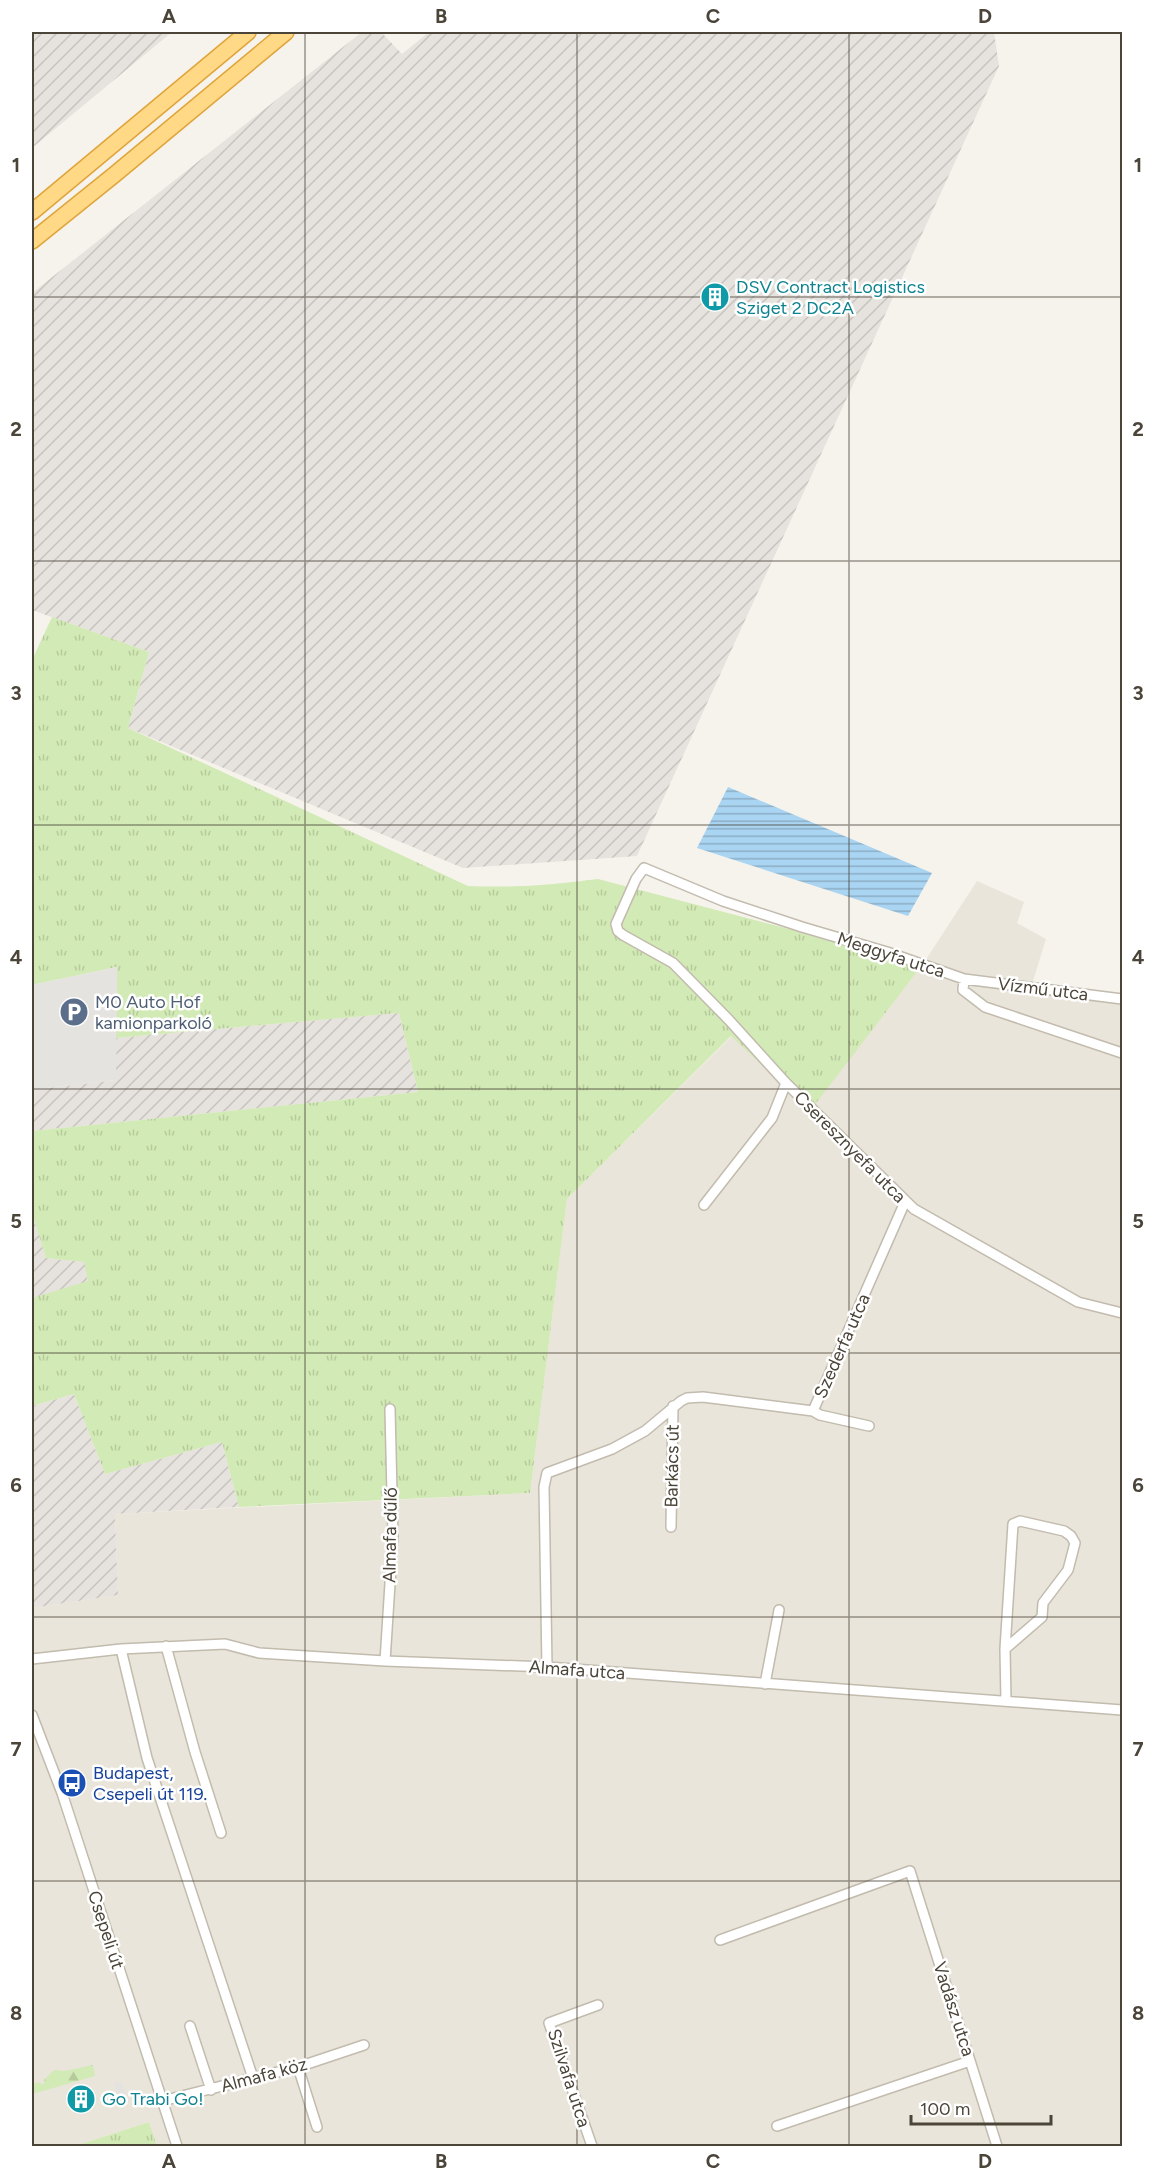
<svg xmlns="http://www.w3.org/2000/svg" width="1154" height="2178" font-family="Figtree,sans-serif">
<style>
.residential{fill:#eae5da}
.industrial{fill:url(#industrial-furrows)}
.grass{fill:url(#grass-tufts)}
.forest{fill:url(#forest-firs)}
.parking{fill:#e5e3e0}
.water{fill:url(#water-rules)}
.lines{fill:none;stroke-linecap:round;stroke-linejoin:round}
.minor-casing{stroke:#c2bbae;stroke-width:12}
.trunk-casing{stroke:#e0a43c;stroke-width:18}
.minor{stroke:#fff;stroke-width:9}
.trunk{stroke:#ffd985;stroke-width:15}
.grid{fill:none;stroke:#4b4439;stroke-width:1.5;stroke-opacity:0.55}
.labels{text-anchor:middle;stroke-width:5;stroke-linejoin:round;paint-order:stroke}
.culture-label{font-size:18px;fill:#0d838f;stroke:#fff;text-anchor:start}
.street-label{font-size:18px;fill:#4b4439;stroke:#fff}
.service-label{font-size:18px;fill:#4e5e75;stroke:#fff;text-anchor:start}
.transit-label{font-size:18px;fill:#164399;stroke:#fff;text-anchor:start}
.neatline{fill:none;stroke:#4b4439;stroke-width:2}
.grid-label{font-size:20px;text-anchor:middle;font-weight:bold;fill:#4b4439}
</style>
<defs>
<pattern id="industrial-furrows" width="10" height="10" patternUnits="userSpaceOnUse" patternTransform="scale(1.5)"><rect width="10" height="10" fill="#e6e2dd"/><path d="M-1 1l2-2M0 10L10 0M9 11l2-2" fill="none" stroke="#c7c3be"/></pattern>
<pattern id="grass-tufts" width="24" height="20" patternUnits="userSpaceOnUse" patternTransform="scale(1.5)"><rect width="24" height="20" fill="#d2eab5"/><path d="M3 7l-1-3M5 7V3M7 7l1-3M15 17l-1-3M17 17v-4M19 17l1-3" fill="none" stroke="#b6ca9c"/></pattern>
<pattern id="forest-firs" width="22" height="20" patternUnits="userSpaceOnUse" patternTransform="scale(1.5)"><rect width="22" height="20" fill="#d2eab5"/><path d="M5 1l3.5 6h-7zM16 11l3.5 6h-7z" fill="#b6ca9c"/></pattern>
<pattern id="water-rules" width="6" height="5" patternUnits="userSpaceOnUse" patternTransform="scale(1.5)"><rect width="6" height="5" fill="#a9d4f2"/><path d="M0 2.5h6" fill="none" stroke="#8caec5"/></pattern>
</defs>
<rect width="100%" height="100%" fill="#f6f3ec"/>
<path class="residential" d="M977 881 1024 902 1017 923 1046 939 1032 984 1122 995V2146H157L149 2122 75 2146H32V1608L118 1595 115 1514 530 1493 567 1199 732 1036 809 1111 923 964Z"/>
<path class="industrial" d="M32 32H172L32 148Z
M362 32H381L402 54 429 32H994L999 66 637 856 463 868 128 728 149 652 32 610V293Z
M399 1013 418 1092 32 1131V1095L38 1089 116 1080 115 1038Z
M32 1213 46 1258 85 1262 88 1282 32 1298Z
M74 1394 105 1474 222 1442 239 1507 115 1514 118 1595 32 1608V1406Z"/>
<path class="grass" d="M52 617 149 652 128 728 468 886C512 888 554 885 598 879L923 964 810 1111 731 1036 567 1199 530 1493 239 1507 222 1442 105 1474 74 1394 32 1406V1298L88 1281 84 1262 46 1258 32 1213V1131L418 1092 399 1013 115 1038 117 967 32 985V660Z
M149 2122 157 2146H75Z"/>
<path class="forest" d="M93 2065 95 2076 32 2094V2084L40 2082 41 2084H44V2080L54 2070 64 2071Z"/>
<path class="parking" d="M117 967 116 1080 38 1089 32 1095V985Z
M122 2081 128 2102 120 2104 114 2083Z"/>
<path class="water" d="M728 787 932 873 908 916 697 848Z"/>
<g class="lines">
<g class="minor-casing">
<path id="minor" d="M964 979 963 990 985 1007 1122 1053
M1122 999 964 979 887 952 802 927 723 901 644 868 636 879 616 924 618 931 623 935 673 963 729 1020 786 1083 914 1209 1078 1302 1122 1313
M704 1205 772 1118 786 1083
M813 1411 820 1415 869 1426
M671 1527 673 1406
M166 1646 195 1752 221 1833
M121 1649 147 1758 253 2078
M1005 1649 1042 1617 1043 1603 1068 1570 1075 1543 1071 1536 1064 1531 1020 1521 1013 1524 1005 1649 1006 1701
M32 1659 121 1649 225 1644 259 1653 385 1661 547 1667 1122 1710
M385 1661 393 1537 390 1409
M547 1667 544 1487 547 1473 612 1449 645 1431 681 1401 687 1398 703 1397 813 1411 905 1202
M765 1684 779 1610
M32 1715 62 1793 177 2146
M720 1940 910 1871 997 2146
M190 2026 211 2090
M298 2067 317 2127
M162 2101 298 2067 364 2045
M777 2126 970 2061
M592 2146 549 2023 598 2005"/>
</g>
<g class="trunk-casing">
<path id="trunk" d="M32 212 248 32
M32 241 114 175 286 32"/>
</g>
<use href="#minor" class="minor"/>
<use href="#trunk" class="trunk"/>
</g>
<path class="grid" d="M305 32V2146M577 32V2146M849 32V2146M32 297H1122M32 561H1122M32 825H1122M32 1089H1122M32 1353H1122M32 1617H1122M32 1881H1122"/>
<defs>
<g id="building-disc" transform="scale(1.5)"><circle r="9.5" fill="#0f9aa8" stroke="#fff"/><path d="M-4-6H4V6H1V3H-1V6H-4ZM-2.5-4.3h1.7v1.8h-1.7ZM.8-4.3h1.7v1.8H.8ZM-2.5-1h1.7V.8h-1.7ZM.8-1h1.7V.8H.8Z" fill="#fff"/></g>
<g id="parking-disc" transform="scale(1.5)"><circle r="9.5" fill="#5c6f8a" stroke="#fff"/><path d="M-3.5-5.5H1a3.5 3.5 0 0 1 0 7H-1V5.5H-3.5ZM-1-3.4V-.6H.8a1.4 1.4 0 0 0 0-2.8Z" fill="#fff"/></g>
<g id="bus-disc" transform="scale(1.5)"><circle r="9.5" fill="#1a4fb4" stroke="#fff"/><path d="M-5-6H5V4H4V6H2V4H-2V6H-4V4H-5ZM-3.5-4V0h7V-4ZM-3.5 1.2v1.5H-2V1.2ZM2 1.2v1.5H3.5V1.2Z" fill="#fff"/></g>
</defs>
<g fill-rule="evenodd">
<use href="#building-disc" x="715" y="297"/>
<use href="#parking-disc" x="74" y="1012"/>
<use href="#bus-disc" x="72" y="1783"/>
<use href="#building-disc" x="81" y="2099"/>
</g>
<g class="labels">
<g class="culture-label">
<text x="736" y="293">DSV Contract Logistics<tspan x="736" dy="21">Sziget 2 DC2A</tspan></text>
<text x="102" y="2105">Go Trabi Go!</text>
</g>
<g class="street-label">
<text transform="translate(891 955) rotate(18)" y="6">Meggyfa utca</text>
<text transform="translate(1043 989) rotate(7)" y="6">Vízmű utca</text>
<text transform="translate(850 1147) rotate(45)" y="6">Cseresznyefa utca</text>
<text transform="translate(842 1346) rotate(-66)" y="6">Szederfa utca</text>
<text transform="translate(672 1466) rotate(-89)" y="6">Barkács út</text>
<text transform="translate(390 1535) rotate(-89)" y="6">Almafa dűlő</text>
<text transform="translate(577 1670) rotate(4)" y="6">Almafa utca</text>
<text transform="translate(106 1930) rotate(72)" y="6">Csepeli út</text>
<text transform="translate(954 2009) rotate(72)" y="6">Vadász utca</text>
<text transform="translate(264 2075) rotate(-15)" y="6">Almafa köz</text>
<text transform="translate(569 2078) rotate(72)" y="6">Szilvafa utca</text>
</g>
<g class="service-label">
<text x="95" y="1008">M0 Auto Hof<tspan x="95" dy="21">kamionparkoló</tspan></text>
</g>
<g class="transit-label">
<text x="93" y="1779">Budapest,<tspan x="93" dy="21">Csepeli út 119.</tspan></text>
</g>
</g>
<rect width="1154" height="2178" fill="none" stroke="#ffffff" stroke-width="66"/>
<path d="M911 2115v9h140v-9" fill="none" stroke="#4b4439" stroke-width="3"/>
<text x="920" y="2115" font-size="18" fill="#4b4439" stroke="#ffffff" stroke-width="4.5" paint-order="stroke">100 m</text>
<rect x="33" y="33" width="1088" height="2112" class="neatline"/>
<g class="grid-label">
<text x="169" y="23">A</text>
<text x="441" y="23">B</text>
<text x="713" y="23">C</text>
<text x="985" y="23">D</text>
<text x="16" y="172">1</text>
<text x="1138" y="172">1</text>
<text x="16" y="436">2</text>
<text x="1138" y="436">2</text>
<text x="16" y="700">3</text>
<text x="1138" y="700">3</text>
<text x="16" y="964">4</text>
<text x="1138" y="964">4</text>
<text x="16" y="1228">5</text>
<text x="1138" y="1228">5</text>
<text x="16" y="1492">6</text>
<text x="1138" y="1492">6</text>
<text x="16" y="1756">7</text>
<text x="1138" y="1756">7</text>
<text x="16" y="2020">8</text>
<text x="1138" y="2020">8</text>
<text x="169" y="2168">A</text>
<text x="441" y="2168">B</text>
<text x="713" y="2168">C</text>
<text x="985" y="2168">D</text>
</g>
</svg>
